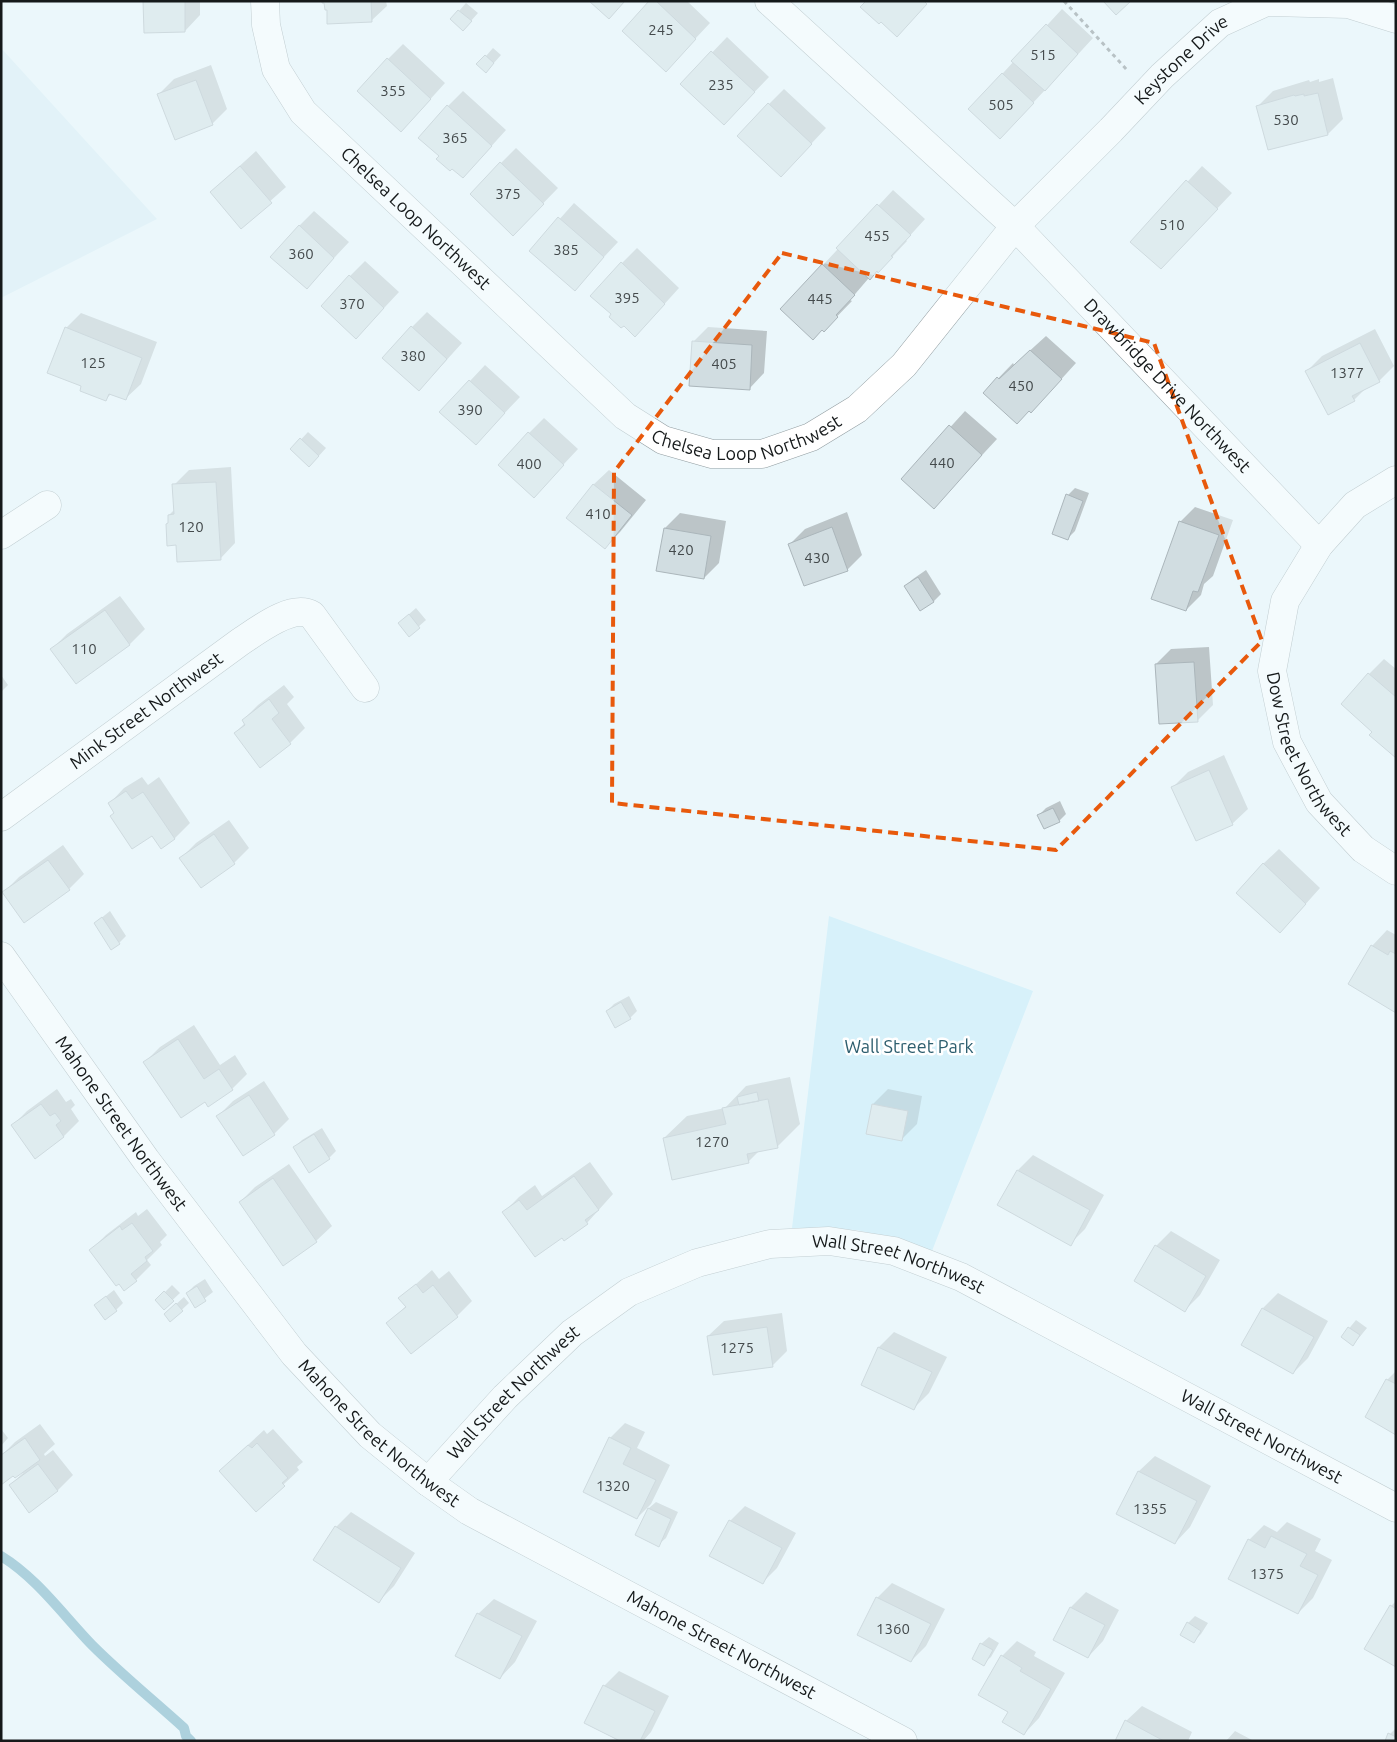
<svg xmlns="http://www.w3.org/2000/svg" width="1397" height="1742" font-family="Ubuntu,sans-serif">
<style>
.built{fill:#d8ecf4}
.green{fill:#bee9f9}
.shadow{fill:#0003}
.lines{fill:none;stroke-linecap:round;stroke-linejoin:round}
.stream{stroke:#63a2b8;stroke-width:10}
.building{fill:#d1dde1;stroke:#abb6bb}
.minor-casing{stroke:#929da1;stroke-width:29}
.path{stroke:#7a8184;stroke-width:3;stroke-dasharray:4 4;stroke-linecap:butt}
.minor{stroke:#fff;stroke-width:28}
.marked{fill:none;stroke:#e8590c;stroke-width:4;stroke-dasharray:10 6;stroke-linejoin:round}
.labels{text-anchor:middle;stroke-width:5;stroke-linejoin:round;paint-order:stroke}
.number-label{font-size:15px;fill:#444a4c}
.street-label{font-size:18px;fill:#15191a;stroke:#fff}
.park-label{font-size:18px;fill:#2e5f6f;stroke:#fff}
</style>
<rect width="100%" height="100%" fill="#ebf7fb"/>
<path class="built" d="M1 48 157 219 1 298Z"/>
<path class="green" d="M829 916 1033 991 932 1251 894 1239 857 1230 792 1228Z"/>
<path class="shadow" d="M145 1H200V15L185 31Z
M323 1H386L387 6 371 21 328 9 325 1Z
M651 1H687L710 23 666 70Z
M466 3 478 13 470 22 452 19Z
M1062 9 1093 38 1060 74 1015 122 970 109Z
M727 37 769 77 739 108 682 84Z
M403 44 445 83 416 115 388 59Z
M493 48 501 55 493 64 486 56Z
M211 65 227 109 212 124 159 94 174 79Z
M1333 78 1343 119 1328 134 1269 149 1258 106 1273 91 1309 80 1310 82 1319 79V82Z
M784 89 826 128 796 160 769 104Z
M463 91 506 130 478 161 441 156 448 106Z
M516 148 558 188 528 219 501 163Z
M256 151 286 187 241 227 211 192Z
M1202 166 1232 193 1176 252 1132 242Z
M893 190 925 219 906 240 907 241 893 256 868 279 850 300 852 301 824 330 823 265Z
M574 203 618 242 574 289 531 251Z
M314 211 349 242 306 288 299 226Z
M637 248 679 288 650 320 622 263Z
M365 261 399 292 371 322 350 276Z
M427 312 462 343 434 374 412 327Z
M81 313 157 342 141 384 125 399 112 393 106 399 83 386 66 328Z
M708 327 767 331 764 373 749 389 693 342Z
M1375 329 1394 366 1379 381 1367 387 1354 400 1307 371 1322 356Z
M1046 336 1076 363 1046 396 985 392 1013 363 1014 365Z
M485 365 520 397 476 443 441 412Z
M965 411 997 439 934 507 903 479Z
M544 418 578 449 534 496 529 433Z
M308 432 326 448 317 458 292 449Z
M231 467 235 543 220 559 177 544 167 524 170 521 169 515 175 509 174 485 189 470Z
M609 470 646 500 620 532 605 547 593 485Z
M1075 488 1089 493 1075 531 1068 538V495Z
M1195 507 1233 520 1213 576 1204 584 1201 595 1186 610 1180 522Z
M847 512 862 555 847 570 790 544 805 529Z
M680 513 726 521 719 563 704 578 665 528Z
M926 570 941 594 934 601 921 609 905 586 913 579Z
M120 596 145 629 130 644 52 649 67 634Z
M416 608 426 620 409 635 399 623Z
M1209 647 1213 705 1197 721 1156 664 1171 649Z
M1384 659 1396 669V756L1374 732 1369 674Z
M1 675 8 685 1 692Z
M284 685 294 697 287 704 305 728 290 743 235 733 245 723 243 720 258 705Z
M1224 755 1248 809 1232 824 1173 787 1188 772Z
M142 777 148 785 159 777 190 823 175 838 161 847 152 834 115 812 109 804 124 788Z
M1060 801 1066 814 1059 821 1039 815 1046 808Z
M229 820 249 848 234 863 181 858 196 843Z
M63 845 84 874 69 889 4 892 19 877Z
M1279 849 1320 888 1295 916 1263 864Z
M110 911 126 936 119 943 95 923Z
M1387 930 1396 935V1011L1372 946Z
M629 996 637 1011 630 1018 607 1011 614 1004Z
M194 1025 220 1065 235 1055 247 1074 232 1089 205 1100 145 1062 160 1047Z
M790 1077 800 1124 778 1146 760 1150 748 1162 664 1138 687 1116 725 1108 746 1086Z
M264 1081 289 1119 274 1134 218 1116 233 1101Z
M57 1089 66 1102 71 1099 75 1105 71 1109 79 1121 64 1136 35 1157 12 1126 27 1111Z
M888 1089 922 1096 917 1124 901 1140 873 1104Z
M322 1128 336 1151 329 1158 295 1147 302 1140Z
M1033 1155 1104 1195 1085 1229 1070 1244 1018 1170Z
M590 1162 613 1194 587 1223 564 1239 562 1236 504 1212 519 1197 535 1185 542 1196Z
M289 1164 332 1226 316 1241 283 1264 240 1202 255 1187Z
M147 1209 167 1235 160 1242 162 1245 147 1260 151 1265 136 1280 91 1250 106 1235 136 1212 138 1216Z
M1171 1231 1220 1260 1200 1295 1185 1310 1156 1246Z
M432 1270 439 1279 449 1271 472 1301 457 1316 388 1323 406 1306 400 1298Z
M205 1279 213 1292 195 1306 187 1293 194 1286Z
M172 1285 180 1293 164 1308 157 1300Z
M114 1290 123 1303 116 1310 95 1305Z
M1278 1293 1328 1321 1308 1358 1293 1373 1263 1308Z
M184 1297 189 1303 171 1320 173 1307Z
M782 1313 787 1351 772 1366 708 1336 724 1321Z
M1356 1320 1367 1328 1353 1345 1342 1337Z
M894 1332 947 1357 929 1393 914 1408 862 1384 879 1347Z
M1396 1371V1434L1387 1380Z
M625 1423 645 1432 637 1448 670 1465 651 1504 637 1518 610 1438Z
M40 1424 55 1444 44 1454 45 1456 53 1450 73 1475 58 1490 29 1511 10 1485 23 1473 1 1456 15 1442Z
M1 1429 8 1438 1 1446Z
M273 1429 303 1462 297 1467 299 1470 256 1510 236 1456 264 1430 267 1434Z
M1155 1456 1211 1486 1190 1527 1175 1543 1118 1513 1139 1471Z
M656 1502 678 1512 666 1538 658 1545 637 1535 649 1508Z
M745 1506 796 1533 777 1568 762 1583 730 1521Z
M351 1512 415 1553 394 1586 379 1601 315 1560 336 1527Z
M1287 1522 1321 1539 1315 1551 1332 1560 1313 1598 1298 1613 1249 1540 1264 1525 1277 1532Z
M892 1583 945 1609 926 1646 911 1661 877 1598Z
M1086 1592 1119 1610 1103 1641 1088 1657 1055 1639 1071 1607Z
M494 1599 537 1621 515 1662 500 1678 478 1614Z
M1396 1601V1665L1391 1606Z
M1195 1616 1208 1623 1201 1634 1194 1641 1188 1623Z
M989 1637 999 1643 991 1657 983 1664 981 1644Z
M1017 1641 1036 1652 1034 1656 1065 1673 1039 1718 1024 1734 1009 1712 1002 1656Z
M619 1671 669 1696 651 1732 643 1741H623L604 1686Z
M1142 1706 1192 1732 1188 1741H1116L1126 1721Z
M1396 1728V1741L1390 1734Z
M1235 1731 1252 1740V1741H1226Z"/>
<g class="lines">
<path class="stream" d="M1 1556C37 1578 63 1615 92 1645 121 1674 153 1700 184 1728L186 1736 191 1741"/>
</g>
<path class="building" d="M143 1H185V32L144 33Z
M322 1H371L372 22 327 24V10H325L324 3H322Z
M589 1H625L609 19Z
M649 1H656L696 39 666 72 622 31Z
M866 1H924L927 4 897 37 881 22 879 24 860 7Z
M1103 1H1131L1116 15Z
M458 10 472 21 463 31 450 19Z
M1046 24 1078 54 1045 91 1011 61Z
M711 51 755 92 724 125 680 84Z
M485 55 494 63 486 73 476 64Z
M387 58 431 99 401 132 357 91Z
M1002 73 1034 103 1000 139 968 109Z
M196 80 213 125 175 140 157 94Z
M1318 93 1328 135 1268 150 1256 106 1294 95 1295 96 1304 94V96Z
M768 103 812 144 781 177 737 136Z
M447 105 492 146 463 178 452 169 450 171 436 159 439 156 418 138Z
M500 162 544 204 513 236 470 194Z
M240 166 272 203 241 229 210 192Z
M1186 180 1218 209 1161 269 1130 242Z
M877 204 911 235 891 256 893 257 878 273 877 271 870 280 836 248Z
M558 217 604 257 575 291 529 251Z
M299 225 334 258 307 289 270 257Z
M621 262 665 304 635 337 624 326 621 328 609 317 611 314 590 296Z
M822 264 855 295 836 315 838 317 824 332 822 330 813 340 780 309Z
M349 275 384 308 356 339 321 306Z
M411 326 447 359 419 391 382 358Z
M65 327 142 358 126 400 109 394 106 401 80 391 81 386 47 373Z
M692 341 752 345 750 390 689 386Z
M1360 343 1380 382 1352 396 1355 401 1328 415 1305 371Z
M1030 350 1062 379 1031 413 1029 411 1017 424 983 393 997 377 999 379Z
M469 380 505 413 476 445 439 412Z
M949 425 982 455 934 509 901 479Z
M528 432 564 465 534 498 498 465Z
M300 438 319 456 309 467 290 449Z
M216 482 221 560 177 562 176 545 167 546 166 524 168 523V515L174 514 172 484Z
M593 484 632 515 605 549 566 518Z
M1066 494 1083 501 1068 540 1052 534Z
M1179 521 1219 535 1198 592 1193 591 1186 611 1151 599Z
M832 527 848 571 804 586 788 544Z
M664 528 711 536 704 579 656 571Z
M918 577 934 602 920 611 904 586Z
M105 610 130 645 76 684 50 649Z
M409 614 420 628 409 637 398 623Z
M1194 662 1198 722 1159 724 1155 664Z
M1368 673 1396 697V758L1369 735 1372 732 1341 704Z
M269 699 279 713 272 719 291 744 260 768 234 733 245 725 242 720Z
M1209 770 1233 825 1196 841 1171 787Z
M126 791 132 799 143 792 175 839 161 849 152 836 132 849 110 816 114 813 108 803Z
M1053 808 1060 822 1044 829 1037 815Z
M214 834 235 864 201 888 179 858Z
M48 860 70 890 24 923 2 892Z
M1263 863 1306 904 1280 933 1236 893Z
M102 917 120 944 111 950 94 923Z
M1371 945 1388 955 1390 951 1396 954V1013L1348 984Z
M621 1002 631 1019 615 1028 606 1011Z
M178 1039 204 1079 219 1069 233 1090 208 1107 205 1102 181 1118 143 1062Z
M757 1092 759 1101 739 1105 737 1097Z
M249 1095 275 1135 243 1156 216 1116Z
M768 1099 778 1148 747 1154 749 1163 672 1180 663 1138 726 1124 722 1108Z
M41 1104 50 1116 55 1113 61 1121 56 1125 64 1137 35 1159 11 1125Z
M872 1104 908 1111 902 1141 866 1134Z
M314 1134 330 1159 309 1173 293 1147Z
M1017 1170 1090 1210 1071 1246 997 1205Z
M574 1176 599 1210 585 1220 588 1224 564 1241 562 1238 535 1257 502 1212 519 1200 527 1210Z
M273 1178 317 1242 283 1266 239 1202Z
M132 1223 153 1251 145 1257 147 1261 131 1274 137 1281 124 1291 119 1284 116 1286 89 1250 120 1226 122 1230Z
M1155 1245 1206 1276 1185 1312 1134 1281Z
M416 1284 423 1293 433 1285 458 1317 411 1354 386 1323 406 1307 398 1298Z
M197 1286 206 1301 195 1308 186 1293Z
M164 1291 174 1301 164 1310 155 1300Z
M106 1296 117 1311 105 1320 94 1305Z
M176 1303 183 1311 170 1322 164 1314Z
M1262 1308 1314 1337 1293 1374 1241 1345Z
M767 1327 773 1367 713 1375 707 1336Z
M1348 1327 1360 1335 1353 1346 1341 1337Z
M878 1347 932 1372 914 1410 861 1385Z
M1386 1379 1396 1384V1435L1365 1417Z
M609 1437 631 1448 623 1464 656 1480 637 1519 583 1492Z
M25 1438 40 1460 15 1478 13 1476 1 1485V1455Z
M257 1443 288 1478 282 1483 285 1486 256 1512 219 1471 248 1445 252 1448Z
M38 1464 58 1491 29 1513 9 1485Z
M1138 1471 1197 1501 1175 1544 1116 1514Z
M648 1508 671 1519 659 1547 635 1535Z
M729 1520 782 1548 763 1584 709 1556Z
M335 1526 401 1568 379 1603 313 1560Z
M1271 1536 1307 1554 1300 1566 1318 1575 1298 1614 1228 1579 1248 1539 1265 1548Z
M876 1597 931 1624 911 1662 857 1635Z
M1390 1605 1396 1609V1667L1364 1649Z
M1070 1607 1105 1625 1088 1658 1053 1640Z
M477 1613 522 1636 500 1679 455 1656Z
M1187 1622 1201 1631 1194 1643 1180 1635Z
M980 1643 993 1650 984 1666 972 1659Z
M1001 1655 1022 1668 1020 1671 1051 1689 1024 1735 1002 1722 1008 1712 978 1695Z
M603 1685 655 1711 640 1741H620L584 1723Z
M1125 1720 1164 1741H1115Z
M1388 1733 1396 1737V1741H1385Z"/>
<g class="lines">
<g class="minor-casing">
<g id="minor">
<path id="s1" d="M265 1 266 25 276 69 303 112 625 416 663 440 712 454H762L811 437 857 409 904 365 1015 226 1111 130 1162 76 1220 23 1266 2 1348 4 1396 19"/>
<path id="s2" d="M769 1 1015 226 1319 545"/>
<path id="s3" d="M1396 480 1355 505 1319 545 1285 601 1272 671 1287 742 1319 802 1363 849 1396 871"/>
<path d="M1 535 47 505"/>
<path id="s4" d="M1 817 240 642C257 631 292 603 312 615L365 688"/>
<path id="s5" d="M1 956 146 1160 294 1354 370 1435 428 1482 469 1511 903 1741"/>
<path id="s6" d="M428 1482 505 1397 572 1333 629 1292 697 1263 770 1244 829 1241 894 1251 961 1277 1396 1508"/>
</g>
</g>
<path class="path" d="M1064 1 1128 71"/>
<use href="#minor" class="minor"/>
</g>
<path d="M0 0H1397V1742H0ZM782 253 1154 343 1262 641 1056 850 612 803 614 472Z" fill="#ebf7fb" fill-opacity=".55" fill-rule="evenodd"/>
<path class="marked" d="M782 253 1154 343 1262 641 1056 850 612 803 614 472Z"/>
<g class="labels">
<g class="number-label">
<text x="661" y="35">245</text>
<text x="1043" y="60">515</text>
<text x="721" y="90">235</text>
<text x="393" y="96">355</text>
<text x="1001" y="110">505</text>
<text x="1286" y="125">530</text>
<text x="455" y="143">365</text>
<text x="508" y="199">375</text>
<text x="1172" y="230">510</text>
<text x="877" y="241">455</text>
<text x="566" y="255">385</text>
<text x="301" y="259">360</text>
<text x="627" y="303">395</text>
<text x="820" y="304">445</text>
<text x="352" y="309">370</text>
<text x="413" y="361">380</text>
<text x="93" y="368">125</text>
<text x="724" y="369">405</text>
<text x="1347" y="378">1377</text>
<text x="1021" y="391">450</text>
<text x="470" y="415">390</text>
<text x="942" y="468">440</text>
<text x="529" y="469">400</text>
<text x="598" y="519">410</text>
<text x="191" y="532">120</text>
<text x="681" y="555">420</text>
<text x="817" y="563">430</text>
<text x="84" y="654">110</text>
<text x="712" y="1147">1270</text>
<text x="737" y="1353">1275</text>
<text x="613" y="1491">1320</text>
<text x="1150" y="1514">1355</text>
<text x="1267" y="1579">1375</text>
<text x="893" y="1634">1360</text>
</g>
<g class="street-label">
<text dy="6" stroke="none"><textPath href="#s1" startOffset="1292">Keystone Drive</textPath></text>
<text dy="6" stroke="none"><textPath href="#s1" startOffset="275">Chelsea Loop Northwest</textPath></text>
<text dy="6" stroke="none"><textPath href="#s2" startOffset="554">Drawbridge Drive Northwest</textPath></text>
<text dy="6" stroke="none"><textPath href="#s1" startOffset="695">Chelsea Loop Northwest</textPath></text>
<text dy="6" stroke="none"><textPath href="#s4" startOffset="180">Mink Street Northwest</textPath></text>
<text dy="6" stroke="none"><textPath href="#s3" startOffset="331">Dow Street Northwest</textPath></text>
<text dy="6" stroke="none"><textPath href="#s5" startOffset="206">Mahone Street Northwest</textPath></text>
<text dy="6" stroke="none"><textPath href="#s6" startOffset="559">Wall Street Northwest</textPath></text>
<text dy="6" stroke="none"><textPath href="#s6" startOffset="124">Wall Street Northwest</textPath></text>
<text dy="6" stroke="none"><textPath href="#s5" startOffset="611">Mahone Street Northwest</textPath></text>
<text dy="6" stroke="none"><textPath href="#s6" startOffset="964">Wall Street Northwest</textPath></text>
<text dy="6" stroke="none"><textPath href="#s5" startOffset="1016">Mahone Street Northwest</textPath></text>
</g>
<g class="park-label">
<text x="909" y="1053">Wall Street Park</text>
</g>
</g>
<rect width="1397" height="1742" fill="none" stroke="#15191a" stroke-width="5"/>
</svg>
